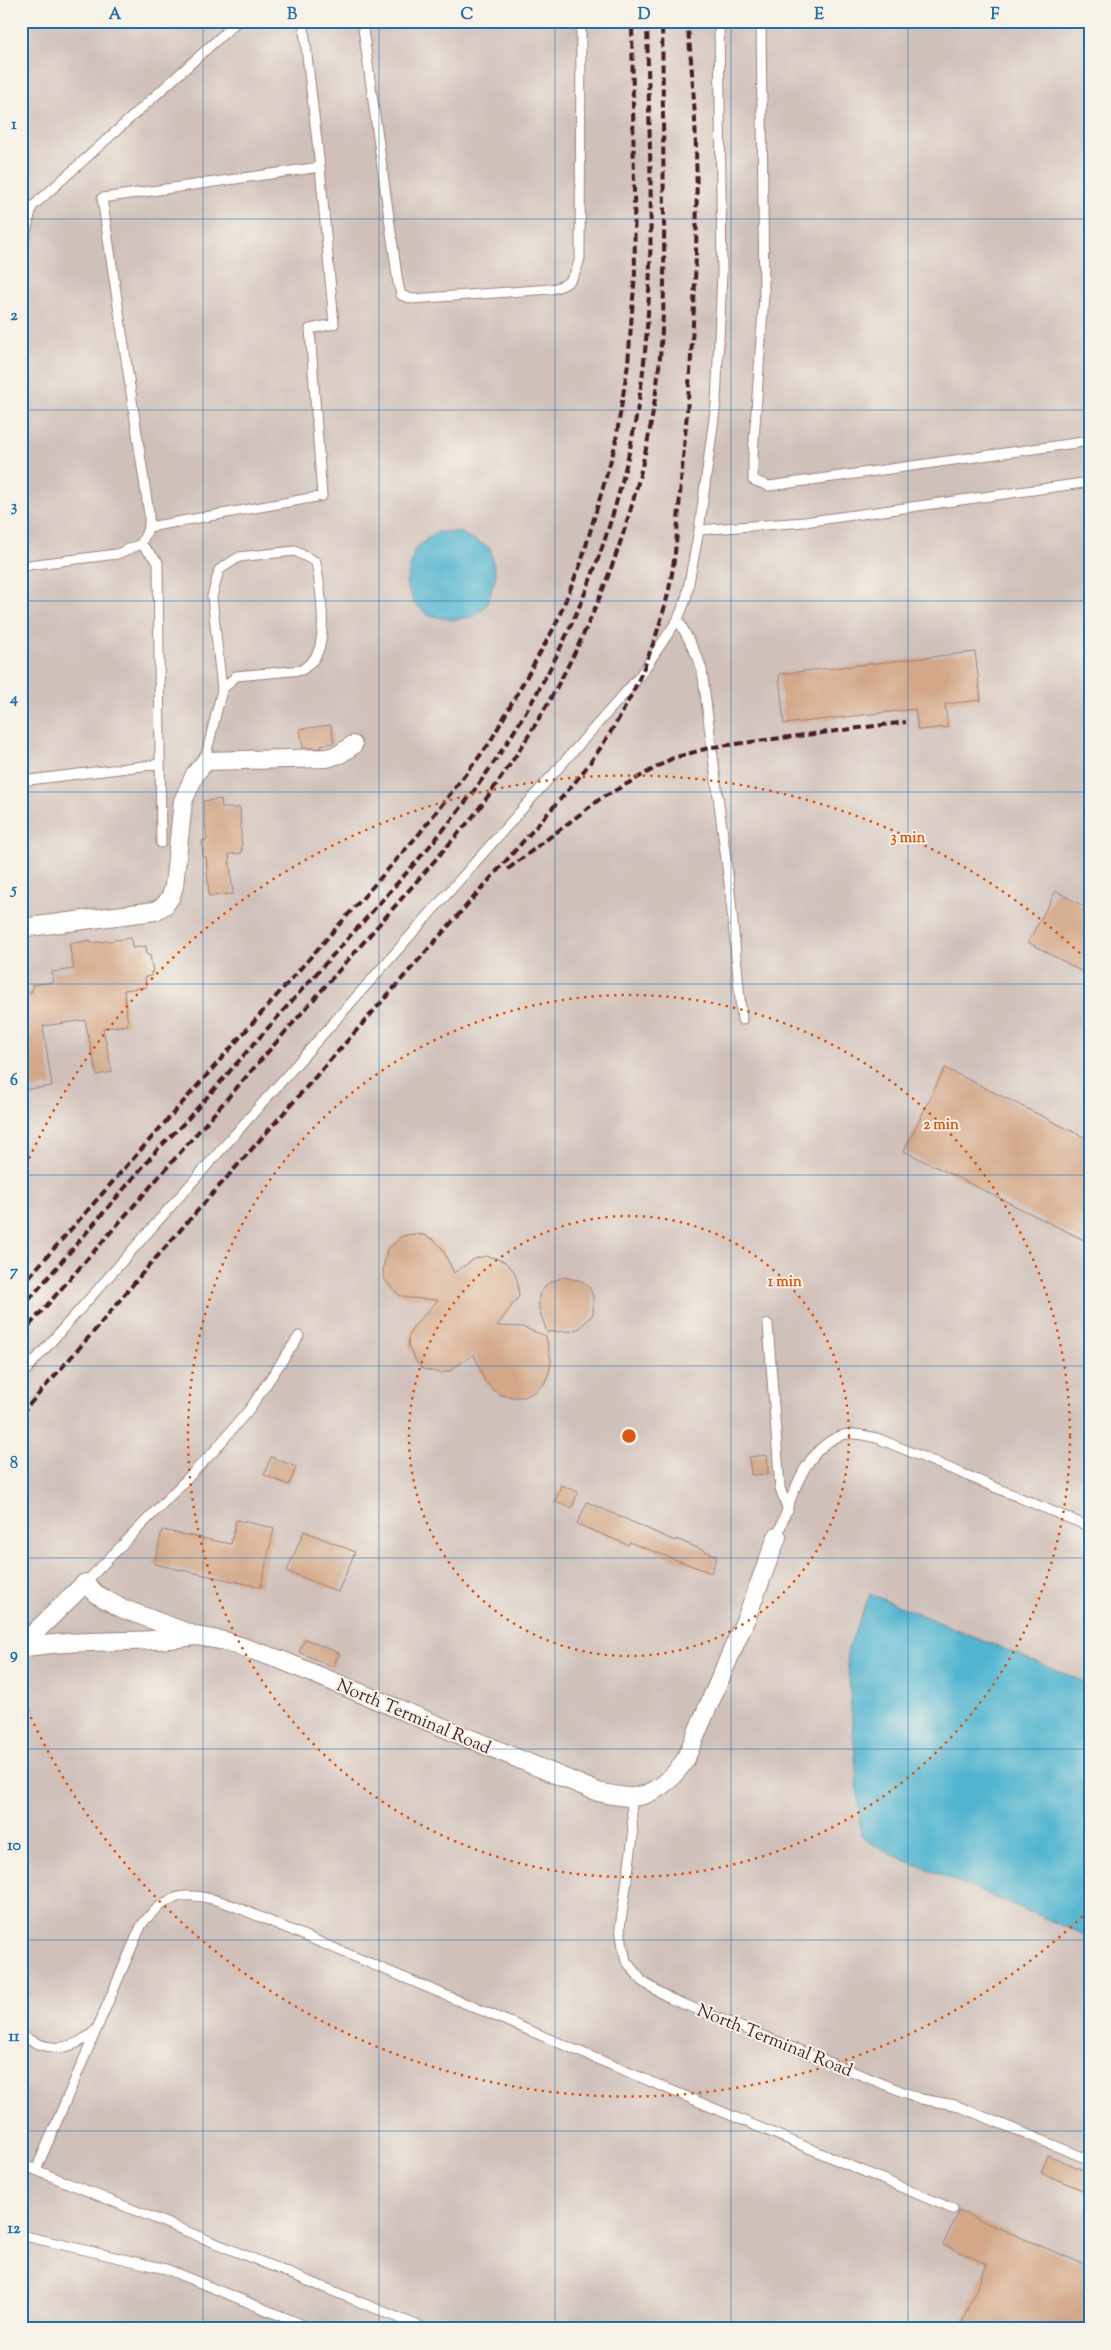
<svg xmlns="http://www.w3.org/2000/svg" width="1111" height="2350" font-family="'Sorts Mill Goudy',serif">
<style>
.industrial{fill:#cfc0ba}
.water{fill:#51b5d0;stroke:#4e6a7e}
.building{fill:#d3a788}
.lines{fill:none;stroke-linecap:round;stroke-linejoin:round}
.lane-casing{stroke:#9c8279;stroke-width:11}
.street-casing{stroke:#9c8279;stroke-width:20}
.lane{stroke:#fff;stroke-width:9}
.street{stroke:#fff;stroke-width:18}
.rail{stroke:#4a1f2b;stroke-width:4;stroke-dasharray:8 4;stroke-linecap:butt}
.grid{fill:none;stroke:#1f6fb2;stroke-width:1;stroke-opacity:0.55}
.ring{fill:none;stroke:#e0560e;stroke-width:2.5;stroke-dasharray:2.5 5}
.labels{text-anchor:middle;stroke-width:4;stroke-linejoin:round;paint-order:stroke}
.street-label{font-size:18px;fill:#4a1f2b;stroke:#f7f3e8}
.centre{fill:#e0560e;stroke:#f7f3e8;stroke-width:2.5}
.ring-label{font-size:15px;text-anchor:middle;font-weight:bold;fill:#e0560e;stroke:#f7f3e8;stroke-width:4;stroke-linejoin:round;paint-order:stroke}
.neatline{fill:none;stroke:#1f6fb2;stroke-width:2}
.grid-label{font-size:16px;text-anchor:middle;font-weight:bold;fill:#1f6fb2}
</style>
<rect width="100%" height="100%" fill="#f7f3e8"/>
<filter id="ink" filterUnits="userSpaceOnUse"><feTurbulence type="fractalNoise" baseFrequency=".02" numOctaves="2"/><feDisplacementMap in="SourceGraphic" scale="10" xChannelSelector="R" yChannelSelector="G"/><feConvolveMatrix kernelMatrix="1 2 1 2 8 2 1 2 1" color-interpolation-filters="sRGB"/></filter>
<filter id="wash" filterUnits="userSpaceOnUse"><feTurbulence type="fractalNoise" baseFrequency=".0096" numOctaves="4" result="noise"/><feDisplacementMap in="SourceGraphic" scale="20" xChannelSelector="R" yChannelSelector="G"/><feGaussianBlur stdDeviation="1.12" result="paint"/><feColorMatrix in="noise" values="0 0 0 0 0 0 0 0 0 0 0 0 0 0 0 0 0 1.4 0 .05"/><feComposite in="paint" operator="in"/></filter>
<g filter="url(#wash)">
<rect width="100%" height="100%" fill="#eee4c7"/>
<path class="industrial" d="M21 21H1090V1684L870 1594 847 1652 861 1837 888 1853 1090 1937V2329H21Z"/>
<path class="water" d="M436 532H459L490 548 496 576 487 605 472 617 452 620 428 615 414 603 406 584 415 549Z
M870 1594 1090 1684V1937L888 1853 861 1837 847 1652Z"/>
<g id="blocks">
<path class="building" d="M975 652 981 700 945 704 948 727 918 730 915 709 784 724 779 674Z
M331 725 334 743 321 745 322 748H303L300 729Z
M221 799 222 808H240L242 853 229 854 233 894 209 896 206 857H203L202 841 207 840 203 801Z
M1056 891 1090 910V976L1028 942Z
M131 938 132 948 146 946 147 955H150L153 972H151V976L145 977 146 987 124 990 128 1025 103 1028 112 1072 97 1075 85 1020 43 1026 52 1086 21 1090V1049L26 1048 21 993 32 992V985L54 982 52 972 74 969 69 944 90 940V943Z
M945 1068 1090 1140V1243L904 1151Z
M413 1234 424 1235 434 1240 442 1248 454 1273 474 1259 485 1256 495 1258 505 1262 513 1270 517 1279 519 1296 497 1326 522 1327 546 1336 551 1361 549 1373 544 1384 535 1392 524 1397H513L501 1395 492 1389 484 1380 474 1354 450 1371 441 1373 423 1369 416 1362 408 1345 409 1336 413 1327 438 1300 409 1298 399 1295 385 1280 383 1270 387 1250 402 1236Z
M563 1277 582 1281 589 1287 593 1296V1314L580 1328 572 1331 547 1332 539 1309V1295L547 1284Z
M767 1455 768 1474 751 1475 749 1457Z
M271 1457 296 1467 289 1485 264 1475Z
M561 1485 578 1492 572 1508 555 1502Z
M587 1502 675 1541 676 1539 717 1556 711 1573 629 1542 628 1545 577 1524Z
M236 1520 274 1528 261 1587 154 1564 162 1530 231 1544Z
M304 1531 355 1552 338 1592 287 1571Z
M305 1639 339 1653 333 1667 299 1652Z
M1048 2155 1090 2173V2193L1041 2173Z
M959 2211 1090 2267V2329H959L987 2264 943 2245Z"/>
</g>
</g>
<g filter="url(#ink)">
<use href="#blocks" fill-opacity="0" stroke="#9c8279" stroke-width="1"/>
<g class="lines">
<g class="lane-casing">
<path id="lane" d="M362 21 398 283 401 295 412 299 551 289C571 285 575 277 580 258L581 21
M761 21 764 295 753 455V480L769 486 1090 441
M21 236H25L32 207 238 21
M149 527 322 496 310 329 334 324 320 167
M699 530 804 522 1090 482
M21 566 117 554 141 544
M678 619 698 658 702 670 730 891 742 1020
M204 763 222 690 236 676 302 670C306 667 310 663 314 659 329 639 320 586 316 562L295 551 239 557 219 570 212 597 222 690
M21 781 160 764
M161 843 158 562 141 544 149 527V514L102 198 320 167 303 21
M768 1324 780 1488 788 1510
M21 1376 639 677 678 619 686 599 699 530 716 403 722 274 719 21
M777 1537C790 1503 803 1447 843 1435 854 1432 866 1436 877 1438L1090 1527
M85 1583 214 1451 251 1407 299 1336
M631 1797 633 1837 620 1928 623 1947 626 1961 643 1982 671 1999 921 2099 955 2105 1090 2160
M21 2035C49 2053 71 2052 96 2030
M21 2164 426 2329
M36 2170 141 1926C168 1888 195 1891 234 1906L953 2209
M21 2235 166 2269 313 2329"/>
</g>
<g class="street-casing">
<path id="street" d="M21 928 155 911 165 905 171 896 174 886 183 801 195 774 206 761 327 758 340 754 353 745
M21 1646 85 1583 96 1594 121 1608 196 1636 225 1641 281 1660 598 1792C608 1794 620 1797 630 1797 654 1797 673 1778 685 1760L747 1616 777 1537
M21 1648C79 1638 137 1645 195 1636"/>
</g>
<use href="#lane" class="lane"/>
<use href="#street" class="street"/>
<path class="rail" d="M508 869 600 799 673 758 712 747 906 722
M21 1286 419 834 489 744 555 626 581 563 615 446 628 364 635 273 632 21
M21 1309 158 1149 186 1121C244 1055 302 989 361 924 406 873 454 822 492 765 572 649 626 512 643 371 656 256 649 137 647 21
M21 1335 471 819C579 678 652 508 662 330 665 291 664 251 664 212 663 148 663 85 662 21
M21 1414 96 1329 140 1276 571 787C615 734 646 675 664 609 678 561 678 508 683 459 696 313 704 166 687 21"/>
</g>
</g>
<path class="grid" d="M203 21V2329M379 21V2329M555 21V2329M731 21V2329M908 21V2329M21 219H1090M21 410H1090M21 601H1090M21 792H1090M21 984H1090M21 1175H1090M21 1366H1090M21 1558H1090M21 1749H1090M21 1940H1090M21 2131H1090"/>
<g class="ring">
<circle cx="629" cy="1436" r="220"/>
<circle cx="629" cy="1436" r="441"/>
<path d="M1088 1911A661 661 0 0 1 23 1700M23 1172A661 661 0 0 1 1088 961"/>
</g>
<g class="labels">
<g class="street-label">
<text transform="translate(414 1716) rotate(23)" y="6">North Terminal Road</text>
<text transform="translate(775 2040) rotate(22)" y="6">North Terminal Road</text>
</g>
</g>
<circle cx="629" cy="1436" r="8" class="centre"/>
<g class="ring-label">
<text x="908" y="842">3 min</text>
<text x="941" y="1129">2 min</text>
<text x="785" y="1286">1 min</text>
</g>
<rect width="1111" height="2350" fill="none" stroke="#f7f3e8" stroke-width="55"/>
<rect x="28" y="28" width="1056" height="2294" class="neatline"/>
<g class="grid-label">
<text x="115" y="19">A</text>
<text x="292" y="19">B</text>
<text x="467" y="19">C</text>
<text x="644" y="19">D</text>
<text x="819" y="19">E</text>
<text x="995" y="19">F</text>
<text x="14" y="129">1</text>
<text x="14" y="320">2</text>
<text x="14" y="511">3</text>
<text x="14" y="703">4</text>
<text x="14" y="894">5</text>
<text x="14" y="1085">6</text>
<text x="14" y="1276">7</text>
<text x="14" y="1468">8</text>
<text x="14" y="1659">9</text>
<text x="14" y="1850">10</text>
<text x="14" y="2041">11</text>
<text x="14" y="2233">12</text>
</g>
</svg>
